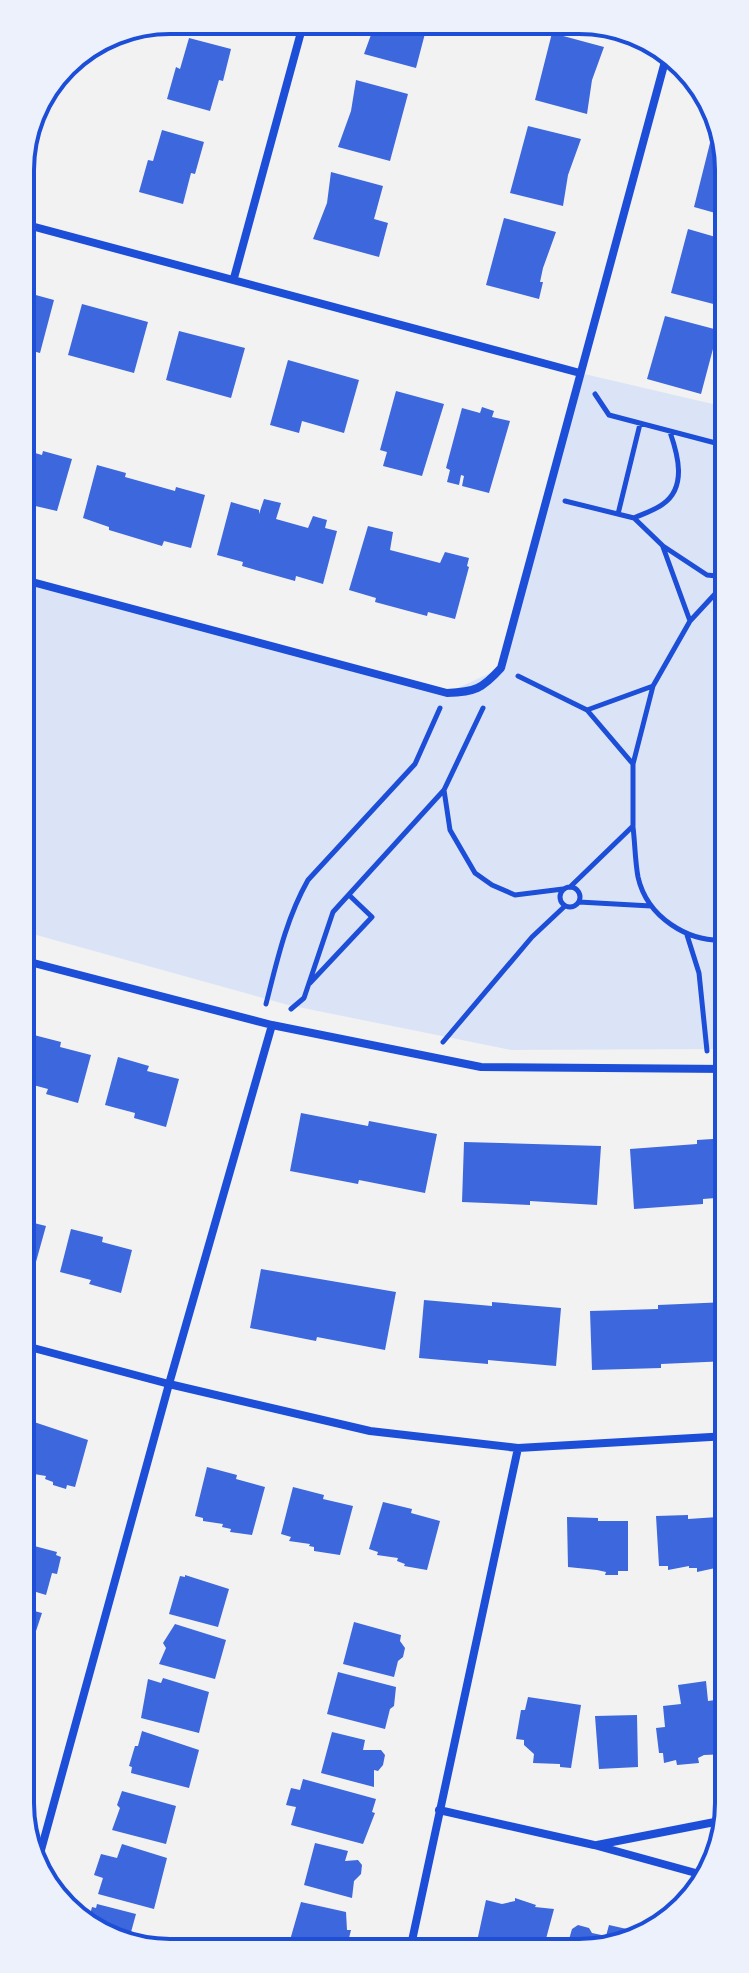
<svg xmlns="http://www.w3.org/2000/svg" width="749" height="1973" font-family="'Open Sans',sans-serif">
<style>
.green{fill:#dbe4f7}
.building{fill:#3d67dc}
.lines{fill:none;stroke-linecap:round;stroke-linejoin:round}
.path{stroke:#1d4ed8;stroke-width:5}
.minor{stroke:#1d4ed8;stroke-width:8}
.rim{fill:none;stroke:#1d4ed8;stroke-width:4}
</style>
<rect width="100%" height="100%" fill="#f2f2f2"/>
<path class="green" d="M580 373 726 407 727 1049 511 1050 288 1005 22 931 21 579 447 693 501 668Z"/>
<path class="building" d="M376 21 428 22 416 68 364 54Z
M552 33 604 47 592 80 587 114 535 100Z
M189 38 231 49 223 81 219 80 210 111 167 99 176 67 180 69Z
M356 80 408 94 390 161 338 147 351 111Z
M528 126 581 139 568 175 563 206 510 193Z
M162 130 204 142 195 174 191 173 183 204 139 192 148 160 153 161Z
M710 143 726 148V216L694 207Z
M331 172 383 186 374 219 388 223 379 257 313 239 327 203Z
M504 218 556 232 543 268 540 282H543L539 299 486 285Z
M688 229 726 240 725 307 671 293Z
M21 291 54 300 40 353 21 348Z
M82 304 148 322 134 373 68 355Z
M665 316 718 330 701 394 647 379Z
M179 331 245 348 231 398 166 380Z
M288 360 359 380 344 433 302 421 299 433 270 425Z
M396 391 444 404 422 476 383 466 387 452 380 450Z
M482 407 494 411 492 417 510 421 489 493 462 486 464 476 461 475 459 485 447 482 450 470 446 468 462 408 480 413Z
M21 449 42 455 43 451 72 459 57 511 31 505 29 510 21 507Z
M97 465 126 473 125 477 175 491 176 487 205 495 191 548 164 541 162 546 109 530V527L83 518Z
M264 499 281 503 276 519 308 528 313 516 327 520 325 528 337 531 323 584 296 576 295 581 242 566 243 562 217 555 231 502 259 510V514Z
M368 526 393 532 390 550 440 563 445 552 469 558 467 566 469 567 455 619 428 612 427 616 375 602 376 598 349 590Z
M30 1034 61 1042 60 1047 91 1055 78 1103 46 1094 48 1089 22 1082V1064Z
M118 1057 149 1066 147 1071 179 1079 166 1127 134 1118 135 1113 105 1105Z
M301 1113 368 1126 369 1121 437 1134 425 1193 359 1180 358 1184 290 1171Z
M728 1138V1197L703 1199V1204L634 1209 630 1149 697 1144V1140Z
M464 1142 601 1146 597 1205 530 1201V1205L462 1202Z
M22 1220 46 1226 34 1269 22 1266Z
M71 1229 103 1237 102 1242 132 1250 121 1293 89 1284 91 1280 60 1272Z
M261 1269 396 1292 385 1350 317 1337 316 1341 250 1328Z
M424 1300 492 1306V1302L561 1308 556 1366 488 1360V1364L419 1358Z
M727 1302 728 1361 661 1364V1368L592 1370 590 1311 658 1309V1305Z
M31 1421 88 1440 75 1487 67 1485 66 1489 53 1485V1482L45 1479 46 1476 22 1472V1453Z
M207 1467 237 1475 236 1479 265 1487 252 1535 230 1532 231 1529 222 1527 223 1524 203 1521V1518L195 1516Z
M293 1487 324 1495 323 1499 353 1506 340 1555 314 1551V1547L309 1546 310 1544 289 1541 291 1537 281 1534Z
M383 1502 412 1509 411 1513 440 1521 427 1570 404 1566 405 1564 397 1561 398 1558 377 1555 378 1552 369 1549Z
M688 1515V1519L718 1517 720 1567 697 1572V1568H689V1566L668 1570V1566H659L656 1516Z
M567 1517 598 1518V1521H628V1571H618V1575H605L606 1572 597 1570 568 1567Z
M23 1543 57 1552 56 1555 61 1557 57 1574 52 1573 46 1595 23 1588Z
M185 1575 229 1589 218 1627 169 1614 180 1576 185 1577Z
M23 1608 42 1613 31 1646 34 1647 32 1652 23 1650Z
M354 1622 401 1635 400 1641 405 1648 403 1657 398 1661 394 1677 343 1664Z
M175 1624 226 1640 215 1679 159 1664 166 1648 163 1643Z
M338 1672 396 1687 394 1706 390 1709 385 1729 327 1714Z
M163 1678 209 1692 199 1733 141 1718 148 1679 161 1683Z
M706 1681 708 1701 723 1699 728 1754 704 1755 698 1758 699 1763 677 1765 676 1760 664 1763 663 1753H659L656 1728 665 1727 663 1706 681 1704 678 1685Z
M528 1697 581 1705 571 1768 560 1767V1764L533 1763 534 1754 524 1745V1740L516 1739 521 1710H525Z
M637 1715 638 1767 599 1769 595 1716Z
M142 1731 199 1750 189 1788 131 1773 132 1767 129 1766 135 1746H138Z
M332 1732 365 1740 363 1750H381L385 1755 383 1765 378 1771 374 1770V1787L321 1773Z
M303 1779 376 1799 372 1812 375 1813 363 1844 291 1825 296 1807 286 1805 291 1788 300 1790Z
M122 1791 176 1806 166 1844 112 1830 120 1808 117 1805Z
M315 1843 348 1851 345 1861 358 1860 362 1865 361 1874 354 1881 352 1898 304 1885Z
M122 1844 167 1858 154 1909 98 1894 103 1878 94 1875 101 1854 117 1858Z
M515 1898 536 1905 535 1907 554 1909 543 1950H490L476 1946 486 1900 502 1904 515 1901Z
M301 1902 346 1912 347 1930H351L346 1950H327L290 1940Z
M97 1904 136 1914 128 1943 88 1922 92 1907 96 1908Z
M578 1925 589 1928 592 1933 606 1936 609 1925 640 1932 609 1950H566L572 1929Z"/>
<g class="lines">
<path class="path" d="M595 394 609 415 727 446
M670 432C678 455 687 487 663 504 655 510 643 514 634 518L663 546 707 575 727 577
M565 501 634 518
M618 514 640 424
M663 547 690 621
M518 676 587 710 633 764
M587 710 653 686
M444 790 483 708
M633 827C635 843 635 861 638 877 647 917 688 943 727 940
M560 897a10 10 0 1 1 20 0a10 10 0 1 1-20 0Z
M570 887 633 826V764L653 686 690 621 727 581
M579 902 651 906
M687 935 699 973 707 1051
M310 983 372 917 349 895
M266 1004C277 961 286 919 308 880L415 764 440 708
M291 1009 304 998 333 912 444 790 450 830 475 873 492 885 515 895 563 889
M443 1042 532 937 565 906"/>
<path class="minor" d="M20 223 580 373
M234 278 304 21
M21 579 447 693C475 692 482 689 501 668L667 54
M22 960 272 1025 481 1067 728 1069
M22 1345 169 1384 370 1431 518 1448 728 1436
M439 1810 594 1845 703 1875
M597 1845 725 1820
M38 1861 169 1384 272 1025
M410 1950 518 1448"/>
</g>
<path d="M0 0H749V1973H0ZM170 34H579A136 136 0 0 1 715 170V1803A136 136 0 0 1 579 1939H170A136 136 0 0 1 34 1803V170A136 136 0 0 1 170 34Z" fill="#edf1fc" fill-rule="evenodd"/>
<path class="rim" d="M170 34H579A136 136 0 0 1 715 170V1803A136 136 0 0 1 579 1939H170A136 136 0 0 1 34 1803V170A136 136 0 0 1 170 34Z"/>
</svg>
